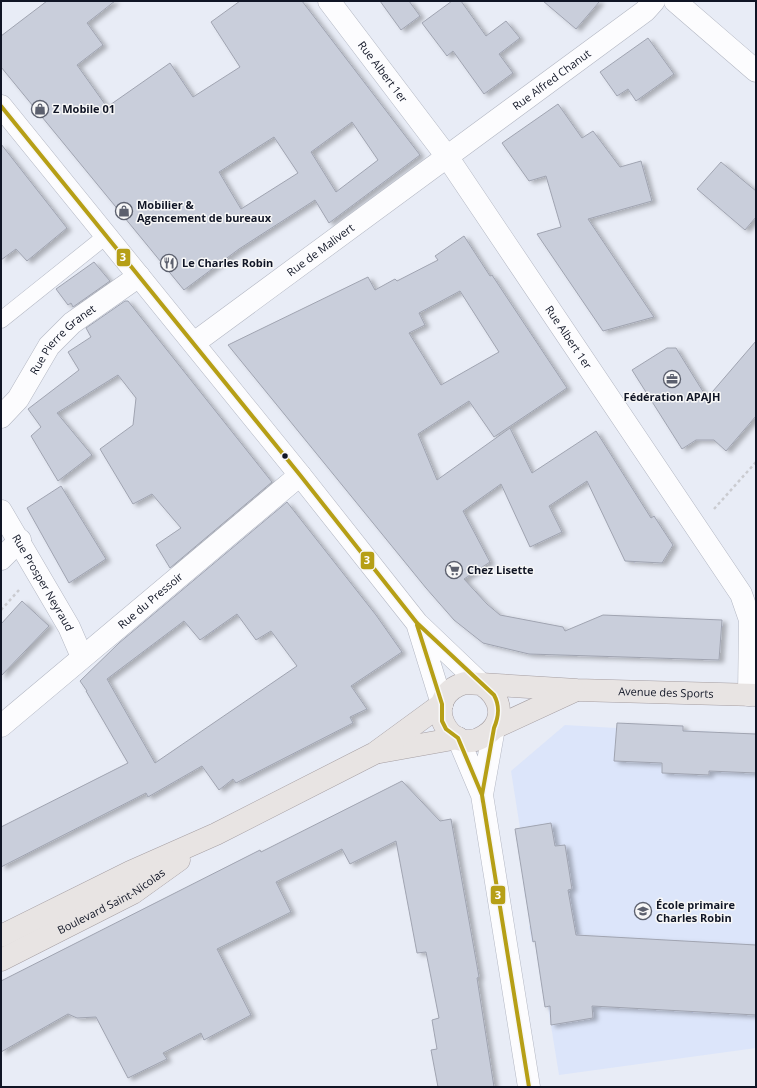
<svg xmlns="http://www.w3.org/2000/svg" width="757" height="1088" font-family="'Open Sans',sans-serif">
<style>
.built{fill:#dce5fa}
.building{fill:#c9cedb;stroke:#a0a4b1;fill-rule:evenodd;filter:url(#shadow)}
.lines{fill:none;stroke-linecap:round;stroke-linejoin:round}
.lane-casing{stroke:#b3b7c3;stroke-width:17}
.street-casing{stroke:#b3b7c3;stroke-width:23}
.secondary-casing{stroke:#b3b7c3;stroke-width:23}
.primary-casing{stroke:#a59ea2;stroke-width:23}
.path{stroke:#cacbd0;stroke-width:2.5;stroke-dasharray:3 3;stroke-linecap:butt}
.lane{stroke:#fcfcfe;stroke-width:16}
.street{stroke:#fcfcfe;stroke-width:22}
.secondary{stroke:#fcfcfe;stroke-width:22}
.primary{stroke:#e8e4e3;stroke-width:22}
.bus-1-casing{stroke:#f7f7f7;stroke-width:7}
.bus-1{stroke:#b69f16;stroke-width:4}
.bus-dot{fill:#101525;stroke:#f7f7f7;stroke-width:1.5}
.labels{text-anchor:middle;stroke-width:3;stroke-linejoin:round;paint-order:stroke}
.street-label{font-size:11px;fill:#101525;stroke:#f7f7f7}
.poi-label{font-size:11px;font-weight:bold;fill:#101525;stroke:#f7f7f7;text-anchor:start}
.line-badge{stroke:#f7f7f7;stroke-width:1.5}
.badge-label{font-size:11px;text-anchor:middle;font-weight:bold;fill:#fff}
</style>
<defs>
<filter id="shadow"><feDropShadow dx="4.5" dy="2.5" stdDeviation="2" flood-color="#0004"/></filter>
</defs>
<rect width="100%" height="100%" fill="#e8ecf6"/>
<path class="built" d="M622 723 641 724V728L756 734V1048L559 1075 548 1007H545L535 942H532L529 926H532L527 896 525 897 520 853H519L516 832 520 828 511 771 565 725 616 728Z"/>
<path class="building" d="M47 1H115L87 23 103 45 77 65 107 107 170 63 193 97 240 67 211 22 240 1H302L420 155 329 223 315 200 239 249 184 290 1 67V36ZM352 122 378 160 336 192 311 152ZM274 137 298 173 241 209 219 172Z
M380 1H409L420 16 401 30Z
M452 1H461L486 36 506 21 520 38 499 54 513 73 484 94 453 51 447 56 422 23Z
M543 1H600L576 29Z
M648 38 674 74 636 101 628 89 617 96 600 72Z
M558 104 582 138 593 131 620 167 641 161 652 201 588 219 654 317 603 331 537 234 561 227 546 176 529 181 502 143Z
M1 144 67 228 27 261 16 249 1 260Z
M721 162 756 191V217L745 230 697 189Z
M464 236 490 276 492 275 567 388 494 437 469 401 418 434 437 480 510 428 532 473 596 431 651 518 654 516 673 545 662 563 625 561 587 481 549 506 562 532 530 547 501 484 463 511 490 562 464 579 487 604 500 615 563 627 565 631 603 615 722 620 719 660 529 654 483 643 454 620 426 588 228 345 368 277 375 290 395 279 397 281 438 260 435 256ZM460 291 499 352 441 385 409 333 425 325 419 313Z
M94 262 110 281 73 307 71 303 68 305 56 289Z
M125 301H128L272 482 170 568 156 545 181 528 152 494 133 504 100 449 133 425 136 398 118 375 57 413 92 455 58 481 31 436 41 427 28 409 79 370 68 352 91 337 86 328Z
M756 341V416L726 451 714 440H696L682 449 632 370 667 348H676L707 398Z
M61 486 106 559 69 583 27 508Z
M287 502 376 615 402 652 351 686 367 709 350 717 353 723 236 783 233 779 219 790 202 766 148 797 146 793 1 867V827L128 763 86 691H87L80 681 119 643ZM237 614 256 640 271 631 297 666 155 763 107 679 184 621 200 640Z
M22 601 49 626 1 676V624Z
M617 723 683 726V731L756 734V773L709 771V775L662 773V763L614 761Z
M402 781 440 821 451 819 479 977 477 978 494 1087H438L431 1050 437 1049 432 1020 439 1018 426 952 417 953 396 841 350 864 342 849 276 882 291 912 217 949 251 1015 204 1040 201 1033 163 1053 167 1059 128 1078 96 1017 77 1018 68 1014 1 1052V981L260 850 261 852Z
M551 823 555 846 565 845 572 889 568 890 576 935 756 945V1015L592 1006 593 1018 551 1025 550 1006 545 1007 535 941 533 942 515 829Z"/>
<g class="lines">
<g class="lane-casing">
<path id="lane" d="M1 320 106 236"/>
</g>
<g class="street-casing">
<g id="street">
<path id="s1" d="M329 1 448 158 741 594 750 620 749 695"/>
<path id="s2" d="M194 343 645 11 654 1"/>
<path id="s3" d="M1 417 18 399 49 346 72 323 139 276"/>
<path id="s4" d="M1 511 69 627 82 657"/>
<path d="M1 559 20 540"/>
<path id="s5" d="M1 726 300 475"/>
</g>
</g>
<g class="secondary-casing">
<path id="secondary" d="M675 1 756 71
M1 106 300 475 417 623 481 684
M417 623 442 704
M458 738 482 795 529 1087
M482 795 494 728"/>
</g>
<g class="primary-casing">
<g id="primary">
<path id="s6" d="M481 684C492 691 500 700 499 714 498 724 493 731 484 736 450 759 417 697 465 683L577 690 756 695"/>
<path d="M494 728 574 691"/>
<path d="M380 752 458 738"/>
<path d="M1 936 130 872 216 834 375 753 442 704"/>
<path id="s7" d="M1 960 133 893 179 860"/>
</g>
</g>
<path class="path" d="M714 509 756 462
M1 610 19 590"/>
<use href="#lane" class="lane"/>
<use href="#street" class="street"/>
<use href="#secondary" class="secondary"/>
<use href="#primary" class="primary"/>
<g class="bus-1-casing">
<path id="bus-1" d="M1 106 300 475 417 623 494 695C500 706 499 716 494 728L482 795 529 1087
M417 625 442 704V721L446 729 458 738 482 795 483 802"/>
</g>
<use href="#bus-1" class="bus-1"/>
</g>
<defs>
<g id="shop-ring" transform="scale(0.9)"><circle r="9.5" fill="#f7f7f7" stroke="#5c606e" stroke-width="1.5"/><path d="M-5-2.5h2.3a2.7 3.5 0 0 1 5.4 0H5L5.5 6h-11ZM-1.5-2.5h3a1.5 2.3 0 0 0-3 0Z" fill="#5c606e"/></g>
<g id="restaurant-ring" transform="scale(0.9)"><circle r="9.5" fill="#f7f7f7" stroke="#5c606e" stroke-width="1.5"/><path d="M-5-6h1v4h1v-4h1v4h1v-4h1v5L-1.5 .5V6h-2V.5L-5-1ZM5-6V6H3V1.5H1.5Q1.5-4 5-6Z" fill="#5c606e"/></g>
<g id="office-ring" transform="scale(0.9)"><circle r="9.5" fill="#f7f7f7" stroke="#5c606e" stroke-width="1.5"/><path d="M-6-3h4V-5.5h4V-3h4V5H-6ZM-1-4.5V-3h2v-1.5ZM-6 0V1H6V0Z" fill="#5c606e"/></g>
<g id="supermarket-ring" transform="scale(0.9)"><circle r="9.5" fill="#f7f7f7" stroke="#5c606e" stroke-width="1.5"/><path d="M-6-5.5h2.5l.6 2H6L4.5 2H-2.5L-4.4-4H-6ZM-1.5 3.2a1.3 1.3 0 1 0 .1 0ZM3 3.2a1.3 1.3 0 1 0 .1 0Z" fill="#5c606e"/></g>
<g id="school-ring" transform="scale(0.9)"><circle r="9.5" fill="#f7f7f7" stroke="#5c606e" stroke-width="1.5"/><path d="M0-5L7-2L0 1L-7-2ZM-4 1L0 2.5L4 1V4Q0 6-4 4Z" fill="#5c606e"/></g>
</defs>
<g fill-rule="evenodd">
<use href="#shop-ring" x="40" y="109"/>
<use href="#shop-ring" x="124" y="211"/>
<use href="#restaurant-ring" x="169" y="263"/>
<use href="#office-ring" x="672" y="379"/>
<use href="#supermarket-ring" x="454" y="570"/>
<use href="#school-ring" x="643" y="911"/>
</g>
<circle class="bus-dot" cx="285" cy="456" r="3.5"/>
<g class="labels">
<g class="street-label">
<text dy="4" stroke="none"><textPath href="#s1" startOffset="89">Rue Albert 1er</textPath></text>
<text dy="4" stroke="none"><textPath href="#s2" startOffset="444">Rue Alfred Chanut</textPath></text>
<text dy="4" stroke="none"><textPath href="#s2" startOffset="157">Rue de Malivert</textPath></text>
<text dy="4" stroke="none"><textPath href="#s1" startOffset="413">Rue Albert 1er</textPath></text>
<text dy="4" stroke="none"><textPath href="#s3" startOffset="100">Rue Pierre Granet</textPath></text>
<text dy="4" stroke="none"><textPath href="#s4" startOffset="83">Rue Prosper Neyraud</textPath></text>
<text dy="4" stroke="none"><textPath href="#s5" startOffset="195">Rue du Pressoir</textPath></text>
<text dy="4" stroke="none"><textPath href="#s6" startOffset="367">Avenue des Sports</textPath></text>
<text dy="4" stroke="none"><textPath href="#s7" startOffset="125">Boulevard Saint-Nicolas</textPath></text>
</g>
<g class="poi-label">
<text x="53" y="113">Z Mobile 01</text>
<text x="137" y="209">Mobilier &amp;<tspan x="137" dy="13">Agencement de bureaux</tspan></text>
<text x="182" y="267">Le Charles Robin</text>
<text x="672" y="401" text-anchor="middle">Fédération APAJH</text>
<text x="467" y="574">Chez Lisette</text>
<text x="656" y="909">École primaire<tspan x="656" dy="13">Charles Robin</tspan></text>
</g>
</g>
<g class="line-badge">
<rect x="116" y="248" width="15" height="19" rx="4" fill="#b69f16"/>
<rect x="360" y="551" width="15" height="19" rx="4" fill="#b69f16"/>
<rect x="490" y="885" width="16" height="20" rx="4" fill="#b69f16"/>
</g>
<g class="badge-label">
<text x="123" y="261">3</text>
<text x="367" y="564">3</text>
<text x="498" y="899">3</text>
</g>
<rect width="757" height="1088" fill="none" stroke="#101525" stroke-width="4"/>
</svg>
